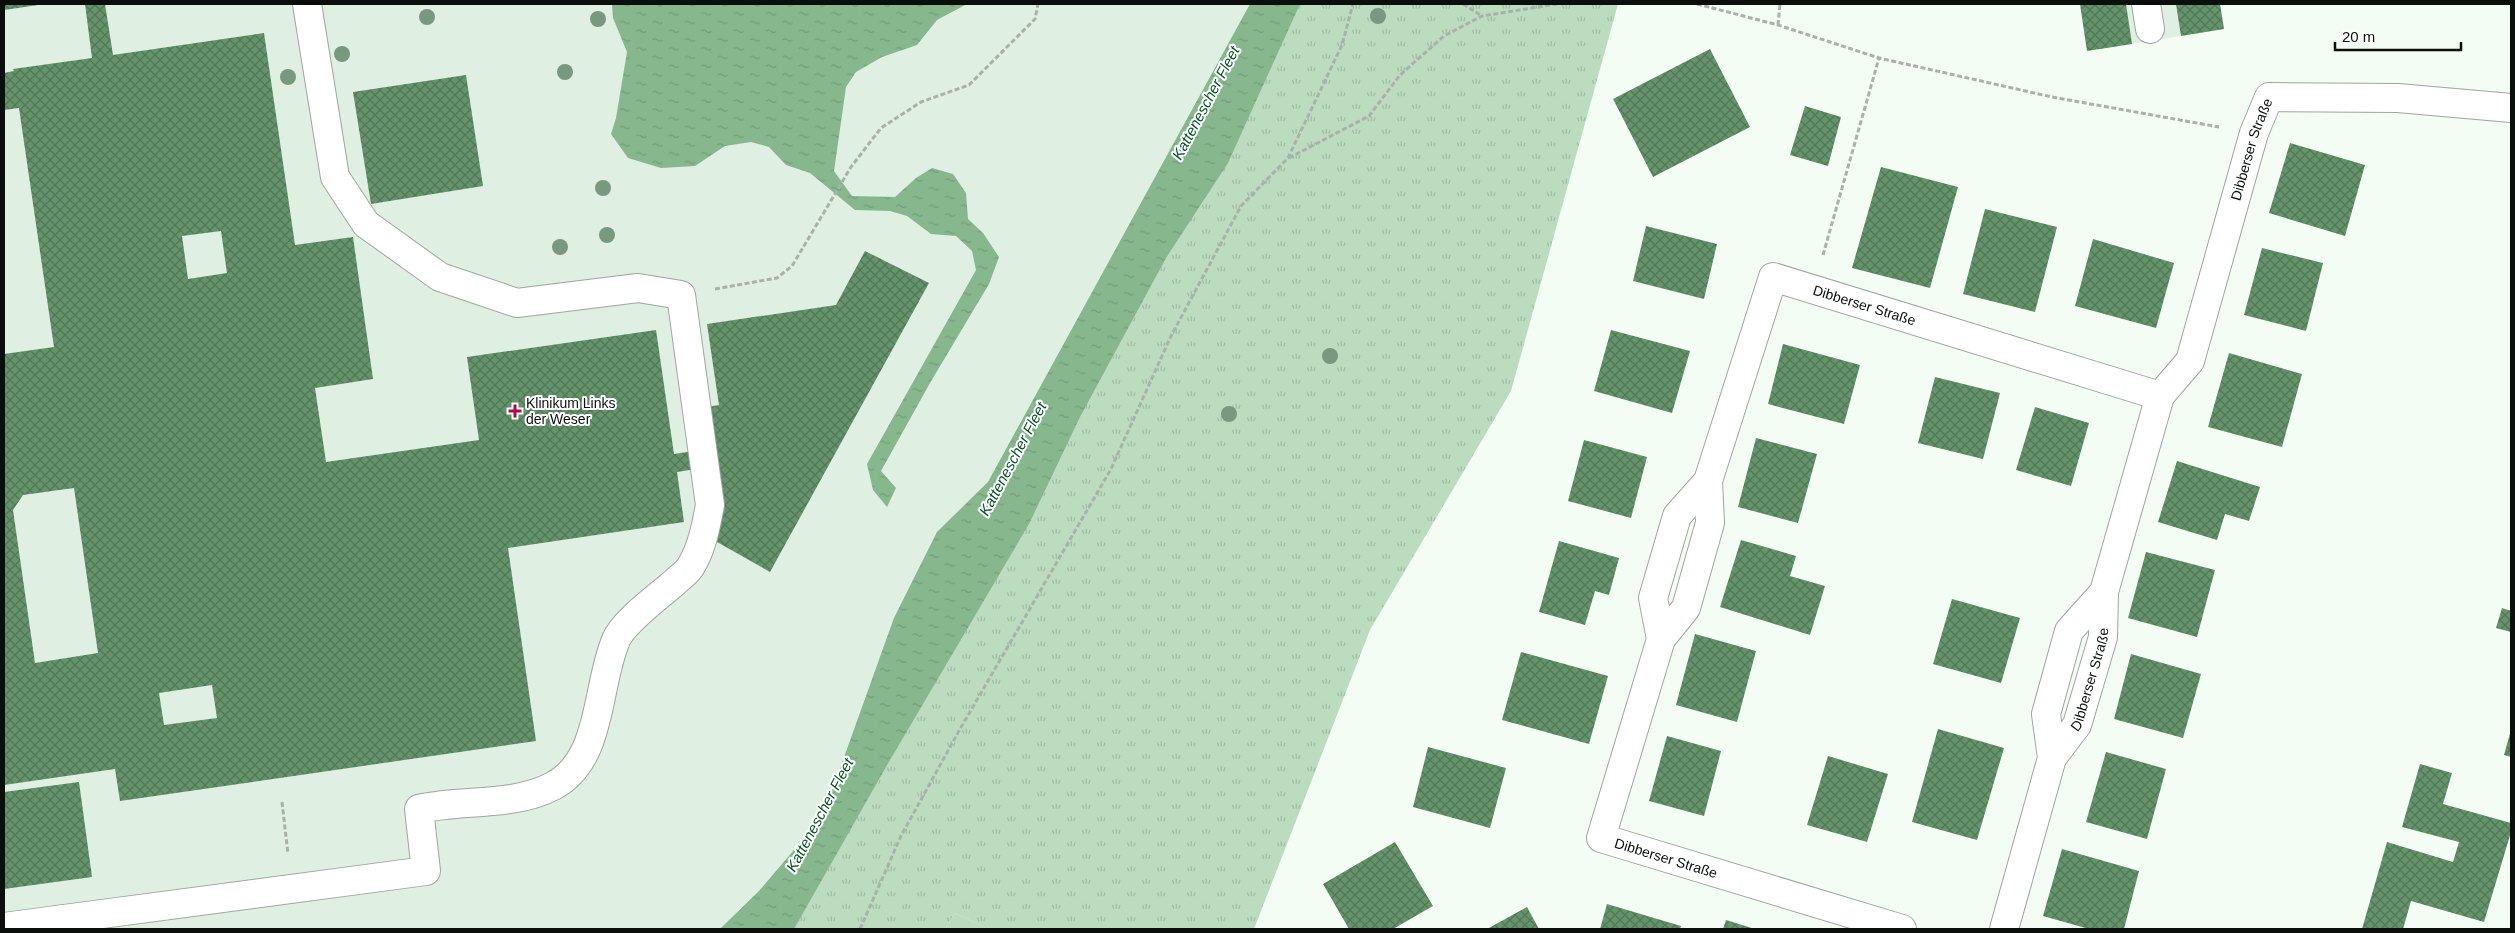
<svg xmlns="http://www.w3.org/2000/svg" width="2515" height="933" font-family="Arial,sans-serif">
<style>
.built{fill:#dfefe1}
.park{fill:url(#park-tufts)}
.garden{fill:#bcdcc0}
.water{fill:url(#water-ripples)}
.building{fill:url(#building-cross-hatch);fill-rule:evenodd}
.lines{fill:none;stroke-linecap:round;stroke-linejoin:round}
.minor-casing{stroke:#9da69e;stroke-width:30}
.path{stroke:#a9b1aa;stroke-width:3;stroke-dasharray:5 2.5;stroke-linecap:butt}
.minor{stroke:#fff;stroke-width:28}
.tree{fill:#78997f}
.poi-dot{fill:#a50e47;stroke:#fff;stroke-width:2}
.labels{text-anchor:middle;stroke-width:4;stroke-linejoin:round;paint-order:stroke}
.street-label{font-size:14px;fill:#0b0f0c;stroke:#fff}
.poi-label{font-size:14px;fill:#0b0f0c;stroke:#fff;text-anchor:start}
.water-label{font-size:15px;font-style:italic;fill:#04531f;stroke:#fff}
</style>
<defs>
<pattern id="park-tufts" width="24" height="20" patternUnits="userSpaceOnUse" patternTransform="scale(1.25)"><rect width="24" height="20" fill="#bcdcc0"/><path d="M3 7l-1-3M5 7V3M7 7l1-3M15 17l-1-3M17 17v-4M19 17l1-3" fill="none" stroke="#a0bca4"/></pattern>
<pattern id="water-ripples" width="26" height="14" patternUnits="userSpaceOnUse" patternTransform="scale(1.25)"><rect width="26" height="14" fill="#87b78d"/><path d="M2 4q2-2 4 0t4 0M15 11q2-2 4 0t4 0" fill="none" stroke="#739c78"/></pattern>
<pattern id="building-cross-hatch" width="8" height="8" patternUnits="userSpaceOnUse" patternTransform="scale(1.25)"><rect width="8" height="8" fill="#65946c"/><path d="M0 0l8 8M0 8l8-8" fill="none" stroke="#517757"/></pattern>
</defs>
<rect width="100%" height="100%" fill="#f3fdf4"/>
<path class="built" d="M4 4H1250L988 482 937 532 894 618 823 816 759 891 720 929H4Z
M2080 4H2220L2224 29 2087 51Z"/>
<path class="park" d="M1250 4H1618L1511 391 1370 630 1254 929H988L955 913 945 929H720L759 891 823 816 894 618 937 532 988 482Z"/>
<path class="garden" d="M955 913 988 929H945Z"/>
<path class="water" d="M612 4H967L937 20 917 45 882 57 856 72 846 87 834 171 852 196 895 197 916 178 932 168 953 174 966 193 968 219 983 233 999 257 989 284 930 383 881 471 896 488 887 507 873 490 867 464 976 270 972 251 956 236 931 234 907 216 890 211 855 210 810 173 786 165 769 147 751 142 725 146 695 166 661 168 628 158 611 134 616 118 627 52 613 18Z
M1250 4H1300L1228 163 1166 258 1080 417 1029 524 890 760 794 929H720L759 891 823 816 894 618 937 532 988 482Z"/>
<path class="building" d="M4 4H38V5L4 10Z
M85 4H105L113 55 264 33 295 245 353 237 373 379 315 388 326 462 479 440 467 357 656 330 674 454 707 449V407L719 405 707 324 836 305 865 251 929 283 770 572 710 538 723 514 717 499 709 467 677 472 684 522 508 548 536 741 120 801 115 769 4 785V354L54 347 19 108 4 110V73L14 71 13 69 92 58ZM221 231 227 273 188 279 182 236ZM74 488 98 653 35 663 13 510 23 495ZM212 685 217 718 164 725 159 693Z
M2080 4H2126L2132 44 2087 51Z
M2176 4H2220L2224 29 2181 36Z
M1710 49 1750 127 1653 177 1613 99Z
M466 75 483 186 371 204 353 92Z
M1805 106 1841 117 1828 166 1790 155Z
M2290 143 2365 165 2345 236 2269 213Z
M1881 167 1958 187 1930 288 1852 268Z
M1985 209 2057 227 2035 312 1963 294Z
M1646 226 1717 244 1704 299 1633 281Z
M2093 239 2174 263 2156 328 2075 306Z
M2262 248 2323 263 2306 331 2244 315Z
M1611 330 1690 351 1672 413 1594 391Z
M1783 344 1860 365 1844 424 1768 404Z
M2229 353 2302 374 2282 447 2208 427Z
M1935 377 2000 393 1983 459 1918 443Z
M2035 407 2089 423 2071 486 2016 470Z
M1756 438 1817 454 1798 523 1738 507Z
M1584 440 1647 457 1631 518 1568 501Z
M2177 461 2260 487 2249 521 2225 514 2217 540 2158 522Z
M1741 540 1796 556 1790 576 1825 586 1810 635 1720 607Z
M1559 541 1619 558 1609 595 1595 591 1585 625 1539 612Z
M2146 552 2215 570 2197 637 2128 618Z
M1952 599 2020 618 2001 683 1933 664Z
M2502 608 2511 611V632L2496 628Z
M1695 634 1756 651 1737 722 1676 705Z
M1521 652 1608 676 1589 744 1502 720Z
M2131 654 2201 674 2183 738 2114 719Z
M1938 729 2004 748 1977 840 1912 822Z
M2511 730V757L2504 755Z
M1667 736 1721 751 1704 816 1649 801Z
M1428 747 1506 768 1490 828 1413 807Z
M2106 752 2166 769 2147 839 2086 822Z
M1828 756 1888 774 1867 842 1807 825Z
M2420 764 2452 773 2443 804 2511 823V832L2484 922 2411 901 2403 929H2362L2387 842 2453 862 2459 842 2402 827Z
M79 782 92 877 4 889V792Z
M1395 842 1433 906 1393 929H1349L1323 884Z
M2062 849 2139 871 2124 929H2089L2043 916Z
M1607 904 1681 926 1680 929H1600Z
M1527 907 1539 929H1487Z
M1726 920 1755 929H1723Z"/>
<g class="lines">
<g class="minor-casing">
<g id="minor">
<path d="M2146 4 2150 29"/>
<path d="M1661 639 1686 608 1710 523 1708 481"/>
<path id="s1" d="M2052 758 2077 725 2103 637 2104 592"/>
<path d="M64 919 426 871 419 809C463 799 513 807 553 786 603 760 596 686 616 640 623 622 659 596 675 582 680 577 688 572 691 566 702 548 706 526 710 505L681 295 638 288 517 303 440 277 366 224 335 177 307 4"/>
<path d="M4 927 64 919 82 921"/>
<path id="s2" d="M1902 929 1601 838 1661 639 1653 598 1677 516 1708 481 1773 277 2160 396"/>
<path id="s3" d="M2004 929 2052 758 2046 714 2069 631 2104 592 2160 396 2190 361 2254 133 2269 97 2398 98 2511 108"/>
</g>
</g>
<path class="path" d="M1463 4 1482 16
M1697 4 1778 25 1879 58 2052 97 2219 127
M1778 25 1780 4
M1289 158 1369 116 1400 75 1444 36 1482 16 1557 4
M1823 255 1879 58
M715 289 777 278 792 266 851 167 881 128 921 102 969 85 1035 19 1038 4
M282 802 288 854
M860 929 901 836 960 729 1111 469 1171 336 1241 206 1288 158 1342 45 1353 4"/>
<use href="#minor" class="minor"/>
</g>
<g class="tree">
<circle cx="1378" cy="16" r="8"/>
<circle cx="427" cy="17" r="8"/>
<circle cx="598" cy="19" r="8"/>
<circle cx="342" cy="54" r="8"/>
<circle cx="565" cy="72" r="8"/>
<circle cx="288" cy="77" r="8"/>
<circle cx="603" cy="188" r="8"/>
<circle cx="607" cy="235" r="8"/>
<circle cx="560" cy="247" r="8"/>
<circle cx="1330" cy="356" r="8"/>
<circle cx="1229" cy="414" r="8"/>
</g>
<path class="poi-dot" d="M512.5 403.5h5v5h5v5h-5v5h-5v-5h-5v-5h5z"/>
<g class="labels">
<g class="street-label">
<text dy="5" stroke="none"><textPath href="#s3" startOffset="831">Dibberser Straße</textPath></text>
<text dy="5" stroke="none"><textPath href="#s2" startOffset="1006">Dibberser Straße</textPath></text>
<text dy="5" stroke="none"><textPath href="#s1" startOffset="89">Dibberser Straße</textPath></text>
<text transform="translate(1666 858) rotate(17)" y="5">Dibberser Straße</text>
</g>
<g class="poi-label">
<text x="526" y="408">Klinikum Links<tspan x="526" dy="16">der Weser</tspan></text>
</g>
<g class="water-label">
<text transform="translate(1206 103) rotate(-62)" y="5">Kattenescher Fleet</text>
<text transform="translate(1013 459) rotate(-62)" y="5">Kattenescher Fleet</text>
<text transform="translate(820 815) rotate(-62)" y="5">Kattenescher Fleet</text>
</g>
</g>
<rect width="2515" height="933" fill="none" stroke="#0b0f0c" stroke-width="10"/>
<path d="M2335 42v8h126v-8" fill="none" stroke="#0b0f0c" stroke-width="2.5"/>
<text x="2342" y="42" font-size="15" fill="#0b0f0c" stroke="#ffffff" stroke-width="4" paint-order="stroke">20 m</text>
</svg>
